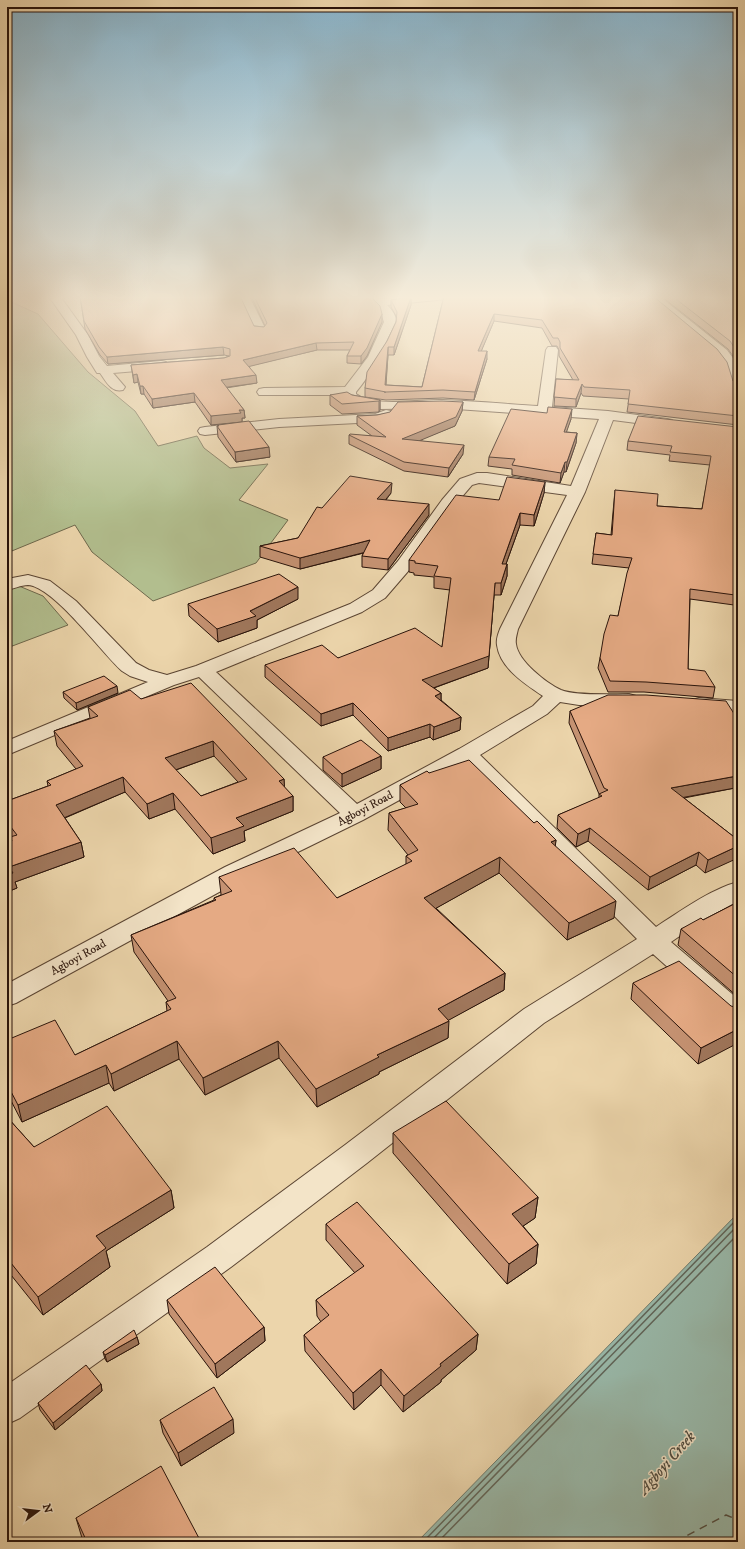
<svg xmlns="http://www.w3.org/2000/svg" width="745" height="1549" font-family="'IM FELL DW Pica',serif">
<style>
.green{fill:#b2be8e;stroke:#6e684c}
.water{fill:#99b9aa;stroke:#6c776a}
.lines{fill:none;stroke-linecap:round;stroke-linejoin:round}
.shore{stroke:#61665a;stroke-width:1.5}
.ferry{stroke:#504d42;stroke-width:1.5;stroke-dasharray:8 6;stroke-linecap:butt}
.minor-casing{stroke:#5a4432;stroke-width:2}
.minor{fill:#f3e4c8;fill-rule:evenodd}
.wall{fill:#c59272;stroke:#29130a;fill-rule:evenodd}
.shaded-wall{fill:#a0775c;stroke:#29130a}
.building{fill:#e5aa84;stroke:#29130a;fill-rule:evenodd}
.labels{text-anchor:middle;stroke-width:3;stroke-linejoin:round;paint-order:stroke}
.street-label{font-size:12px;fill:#29130a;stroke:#f3e4c8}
.near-water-label{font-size:16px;font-style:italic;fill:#504d42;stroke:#f3e4c8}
</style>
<rect width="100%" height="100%" fill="#ecd5ab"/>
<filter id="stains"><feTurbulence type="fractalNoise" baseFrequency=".005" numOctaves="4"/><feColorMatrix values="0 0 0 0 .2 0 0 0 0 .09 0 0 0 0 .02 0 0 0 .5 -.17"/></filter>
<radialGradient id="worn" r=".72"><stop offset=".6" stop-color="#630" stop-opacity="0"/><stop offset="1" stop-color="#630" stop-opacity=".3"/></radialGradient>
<path class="green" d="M7 300 38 314 88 372 135 411 158 446 197 436 204 448 230 468 268 464 239 500 288 520 256 563 153 601 92 552 75 525 7 553Z
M7 581 43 596 68 625 7 648Z"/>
<path class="water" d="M738 1213V1542H417Z"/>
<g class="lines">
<path class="shore" d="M423 1542 738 1218
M430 1542 738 1225
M438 1542 738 1234"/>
<path class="ferry" d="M675 1542 726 1515 738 1520"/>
<g class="minor-casing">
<path id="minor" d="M52 296H65L62 299 88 335 99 356 107 366 161 361 166 362 168 365 166 368 161 369 113 373 125 387 123 390C111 393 106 381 100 373H97L87 357 76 335 50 298Z
M237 296H249L266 330 264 333H256Z
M366 296H378L381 299 410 296H453L451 298 447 299 387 305C391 309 396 315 396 321 396 338 367 379 356 392V394C375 408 419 399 443 400 475 401 506 404 538 406L546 350 548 347H556L558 350 552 407 608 411 667 419 672 420 674 423 672 426 667 427 613 420 585 492 518 629C517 634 515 639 516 644 518 661 546 683 561 690 576 696 611 694 629 694L636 696 639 700 636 704 629 706 579 705 560 702 547 714 480 755 656 927C679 912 711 889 738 882V901L700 922 671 942 738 999V1024L728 1021 653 954 544 1023 367 1163 231 1267 20 1418 7 1424V1385L207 1247 345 1145 524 1009 637 939 465 764 363 820 243 879 16 1003 7 1006V984L225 867 340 813 199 677 174 685 7 755V741L148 682 130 676 122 671C101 652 54 587 28 585 21 585 13 589 7 590V579L28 575 50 581 76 601 136 663 149 670 167 675 196 666 350 604 373 590 398 561 442 500 460 479 477 473H487L571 486 599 419 442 408 380 409 352 404 342 395H259L257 392 259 389 264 388 345 387 368 357 384 322 381 313ZM479 483 567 495 500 629C498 634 496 640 497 645 500 668 525 684 543 696L533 706 459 749 357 804 216 672 362 612 385 598 410 569 454 506 472 485Z
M646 296H659L727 350 738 365V390L733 389 727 369 717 356Z
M386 410 391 411 393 414 391 417 377 422 279 427 205 435 200 434 198 431 200 428 205 427 279 419 375 414Z
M699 698 738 701V713L692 708 689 704 692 700Z"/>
</g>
<use href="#minor" class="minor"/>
</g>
<path class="wall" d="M80 296 254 326 264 327 265 326 251 296H370L382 322 367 356 361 364 347 363V356L350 350H317L249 366 257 383 226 388 244 410 245 418H242V422L211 425 195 402 153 408 144 394H141L138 382 134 383 131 365 224 358 229 356 224 355 108 364 100 355 85 329Z
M444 296H653L733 381 738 383V425L627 412 629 399 583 396 581 393 576 407 554 406 556 379 573 380 559 356V350L557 346H552L542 328 494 321 481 351 487 359 474 400 443 398 386 400 365 397V388L396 322 397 318 391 307V300L411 297V305L394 355H388L386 385 422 387Z
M661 296H738V363L728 349Z
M330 395H352L380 400V410L379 412 342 414 330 405Z
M463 402 462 411 455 426 419 440 463 454 448 477 404 471 349 444V435L372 436 357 425V416L377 415Z
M571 419 566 432 577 433 576 443 566 472H564L560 483 512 475V469L488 466 489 457Z
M218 425 270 457 236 462 218 437 217 426H218Z
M738 427V638L734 637V605L690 599 688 669 715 687 713 698 644 692H608L598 668 600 658 618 616 629 568 592 564 596 533 611 535 615 490 657 506 702 509 710 465 669 461 670 455 627 450 628 441Z
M545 482 544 493 534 526 520 525 506 564H507V576L501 595H494L488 668 434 688 441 693V700L461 717 460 730 433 740 430 737 388 751 353 715 321 726 265 677V665L338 658 442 647 450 590 434 588V577L414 575V573L409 572V560L499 500Z
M391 493 386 500 429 515 388 570 362 567V556L364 553 300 569 260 557V546L298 538 322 508Z
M298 599 257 620V628L218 642 189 616 188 604Z
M63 692 118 693 77 710 64 698Z
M141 699 284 779V787L293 796V811L244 831 245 841 213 854 175 809 149 819 125 792 65 818 81 842 84 857 15 882 17 888 7 892 10 841V837L7 833V801L48 786 47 781 76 769 57 746 54 731 90 718 88 707ZM214 756 238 782 201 796 176 770Z
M570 711 738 720V796L735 788 684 798 738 840 705 873 696 865 648 890 588 841 576 847 557 828 558 815 599 798V794L569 723Z
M381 756V769L342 787 323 770V757Z
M429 773 534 823 556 840 555 846 614 918 567 940 499 873 436 908 505 973 504 990 448 1020V1038L379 1072V1074L317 1107 279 1058 205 1095 179 1059 114 1091 109 1083 22 1122 7 1093V1040L75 1055 167 1011 166 1002 168 1001 134 952 131 935 214 900V898L221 895V894L219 877 337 898 406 865V856L408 855 388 830 389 813 406 808 400 802V785Z
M738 902V997L678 945 681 929 703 920Z
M633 983 731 1006 698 1064 631 999Z
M7 1117 34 1147 171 1190 174 1208 106 1251 110 1267 43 1315 7 1270Z
M393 1133 538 1197 535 1218 523 1226 538 1244 536 1264 507 1284 393 1153Z
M326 1224 478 1334 476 1350 441 1380V1382L403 1412 381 1385 354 1410 305 1351 304 1335 321 1322 317 1316 316 1300 355 1273 326 1240Z
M167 1300 264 1327 265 1341 217 1378 169 1314Z
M137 1337 139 1344 107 1362 105 1359 103 1352Z
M101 1384 102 1391 55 1430 40 1410 38 1403Z
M160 1420 234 1433 181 1466 163 1433Z
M76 1518 201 1542H84L82 1538Z"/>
<path class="shaded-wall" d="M382 296H399L382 297Z
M411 297V305L394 355V347Z
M382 314V322L367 356 361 364V356Z
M494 314V321L478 359V351Z
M316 343 317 350 243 368V360Z
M223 347 224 355 108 364 107 357Z
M388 347V355L385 393V385Z
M487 351V359L474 400 475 392Z
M137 374 138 382 134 383 133 375Z
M256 375 257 383 221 388V380Z
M582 384 581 393 576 407V399Z
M140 386H143L144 394H141Z
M194 393 195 402 153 408 152 399Z
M380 400V410L379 412V401Z
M463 402 462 411 455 426 402 448V439Z
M572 409 571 419 563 442 564 432Z
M239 410H244L245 418H242V422L211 425V416Z
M577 433 576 443 566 472 567 462Z
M464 445 463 454 448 477 449 468Z
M269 447 270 457 236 462 235 452Z
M565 462 564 472 560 483 561 473Z
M545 482 544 493 534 526V515Z
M392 483 391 493 377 510V499Z
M429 504V515L388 570V559Z
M520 513V525L502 575V564Z
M370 540V551L300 569V558Z
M507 564V576L501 595V583Z
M495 583 488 668 422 692V680Z
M298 587V599L257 620V628L218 642 217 629 250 611Z
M117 686 118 693 77 710 76 703Z
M441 693V706L435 696Z
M353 703V715L321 726V714Z
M461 717 460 730 433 740 434 727Z
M430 724V737L388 751V738Z
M213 741 214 756 167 773 165 758Z
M381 756V769L342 787V774Z
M737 776 735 788 669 800 671 788Z
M123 777 125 792 59 820 56 805Z
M284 779 285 794 279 781Z
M173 793 175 809 149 819 147 804Z
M293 796V811L244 831 245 841 213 854 211 838 236 818Z
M590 828 588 841 576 847 578 834Z
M556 840 554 857 551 842Z
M81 842 84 857 15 882 17 888 7 892V875L9 867Z
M738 846V858L705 873 708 860Z
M699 852 696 865 648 890 650 877Z
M500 857 499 873 424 915V898Z
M616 901 614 918 567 940 569 923Z
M505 973 504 990 438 1026V1009Z
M449 1021 448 1038 379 1072V1074L317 1107 316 1089 377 1055Z
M738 1029V1043L698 1064 701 1048Z
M177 1041 179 1059 114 1091 111 1074Z
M278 1041 279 1058 205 1095 203 1078Z
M106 1065 109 1083 22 1122 18 1105Z
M171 1190 174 1208 106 1251 110 1267 43 1315 38 1297 96 1236Z
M538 1197 535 1218 510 1235 512 1214Z
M538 1244 536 1264 507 1284 509 1264Z
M264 1327 265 1341 217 1378 215 1364Z
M478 1334 476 1350 441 1380V1382L403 1412 404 1396 440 1364Z
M137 1337 139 1344 107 1362 105 1355Z
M381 1369V1385L354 1410 353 1393Z
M101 1384 102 1391 55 1430 53 1423Z
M233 1419 234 1433 181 1466 178 1453Z"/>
<path class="building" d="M80 296H240L254 326 264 327 267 323 254 296H370L380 306 382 314 367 348 361 356H347L354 342 316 343 243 360 256 375 221 380 244 410H239L241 413 211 416 194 393 152 399 143 386H140L137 374 133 375 131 365 224 358 230 356V349L223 347 107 357 99 347 84 321Z
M444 296H653L717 349 727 362 733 381 738 383V416L628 404 630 390 584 387 582 384 576 399 554 397 556 379 579 380 560 348V342L558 338H553L542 320 494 314 478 351H487L475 392 443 390 386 392 365 388 367 372 387 341 396 322 397 312 391 300 411 297 394 347H388L385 385 422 387Z
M672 296H738V353L730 341Z
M347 392 352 395 380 400 379 401 342 404 330 395Z
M442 401 463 402 456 417 402 439 464 445 449 468 404 462 349 435 350 434 386 437 357 416 377 415 390 412 398 402Z
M548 407 572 409 564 432 577 433 567 462H565L561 473 512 465 515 459 489 457 511 409 547 413Z
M638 416 738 427V627H736L735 595 690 589 688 669 705 671 715 687 646 682 610 681 600 658 604 634 610 615 618 616 627 573 632 558 593 554 596 533 612 535 615 490 658 494 657 506 702 509 711 456 670 452 672 446 628 441Z
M249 421 269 447 235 452 217 426H219L218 425Z
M350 476 392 483 377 499 429 504 388 559 362 556 370 540 300 558 260 546 298 538 317 507 322 508Z
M507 477 545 482 534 515 520 513 502 564H507L501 583H495L489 656 422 680 441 693 435 696 461 717 434 727 430 724 388 738 353 703 321 714 265 665 322 645 338 658 415 628 442 647 451 578 434 576 438 566 415 563V561L409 560 456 495 499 500Z
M279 574 298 587 250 611 256 616 217 629 188 604Z
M104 676 117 686 76 703 63 692Z
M191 683 284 779 279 781 293 796 236 818 244 826 211 838 173 793 147 804 123 777 56 805 81 842 9 867 13 873 7 875V843L12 841 10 837 17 835 7 822V801L51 785 47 781 83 766 54 731 98 716 88 707 130 690 141 699ZM213 741 247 779 201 796 165 758Z
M608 695H646L726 701 738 720V777L737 776 671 788 738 840V846L708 860 699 852 650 877 590 828 578 834 558 815 602 796 599 794 608 790 604 788 570 711Z
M361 740 381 756 342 774 323 757Z
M469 760 534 823 537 821 556 840 551 842 616 901 569 923 500 857 424 898 505 973 438 1009 449 1021 377 1055 379 1057 316 1089 278 1041 203 1078 177 1041 111 1074 106 1065 18 1105 7 1084V1040L55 1020 75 1055 171 1009 166 1002 176 998 131 935 216 900 214 898 232 891 219 877 294 848 337 898 412 861 406 856 418 850 389 813 418 804 400 785 427 771 429 773Z
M738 902V978L681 929 701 918 703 920Z
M679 961 731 1006 738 1008V1029L701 1048 633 983Z
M446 1101 538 1197 512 1214 538 1244 509 1264 393 1133Z
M107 1106 171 1190 96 1236 106 1248 38 1297 7 1258V1117L34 1147Z
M357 1202 478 1334 440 1364 441 1366 404 1396 381 1369 353 1393 304 1335 329 1315 316 1300 364 1266 326 1224Z
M215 1267 264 1327 215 1364 167 1300Z
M134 1330 137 1337 105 1355 103 1352Z
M86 1365 101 1384 53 1423 38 1403Z
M214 1387 233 1419 178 1453 160 1420Z
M161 1466 201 1542H87L76 1518Z"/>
<linearGradient id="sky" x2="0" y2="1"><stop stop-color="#88b6cf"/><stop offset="0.58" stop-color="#f6ecd9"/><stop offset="1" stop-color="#f6ecd9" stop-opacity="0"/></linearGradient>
<rect width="745" height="513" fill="url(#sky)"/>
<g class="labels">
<g class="street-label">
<text transform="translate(365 808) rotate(-28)" y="4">Agboyi Road</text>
<text transform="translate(78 957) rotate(-29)" y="4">Agboyi Road</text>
</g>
<g class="near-water-label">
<text transform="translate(666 1462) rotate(-49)" y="6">Agboyi Creek</text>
</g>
</g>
<rect width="745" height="1549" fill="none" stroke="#ecd5ab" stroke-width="24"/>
<rect x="8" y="8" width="729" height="1533" fill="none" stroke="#29130a" stroke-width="2"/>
<rect x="12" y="12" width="721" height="1525" fill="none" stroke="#29130a"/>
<g transform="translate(38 1511) rotate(75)" stroke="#f3e4c8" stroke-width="3" paint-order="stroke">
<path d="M0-3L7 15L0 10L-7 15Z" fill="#29130a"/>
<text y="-6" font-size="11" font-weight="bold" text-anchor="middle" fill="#29130a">N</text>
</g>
<rect width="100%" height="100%" filter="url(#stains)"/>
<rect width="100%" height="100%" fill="url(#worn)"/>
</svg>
